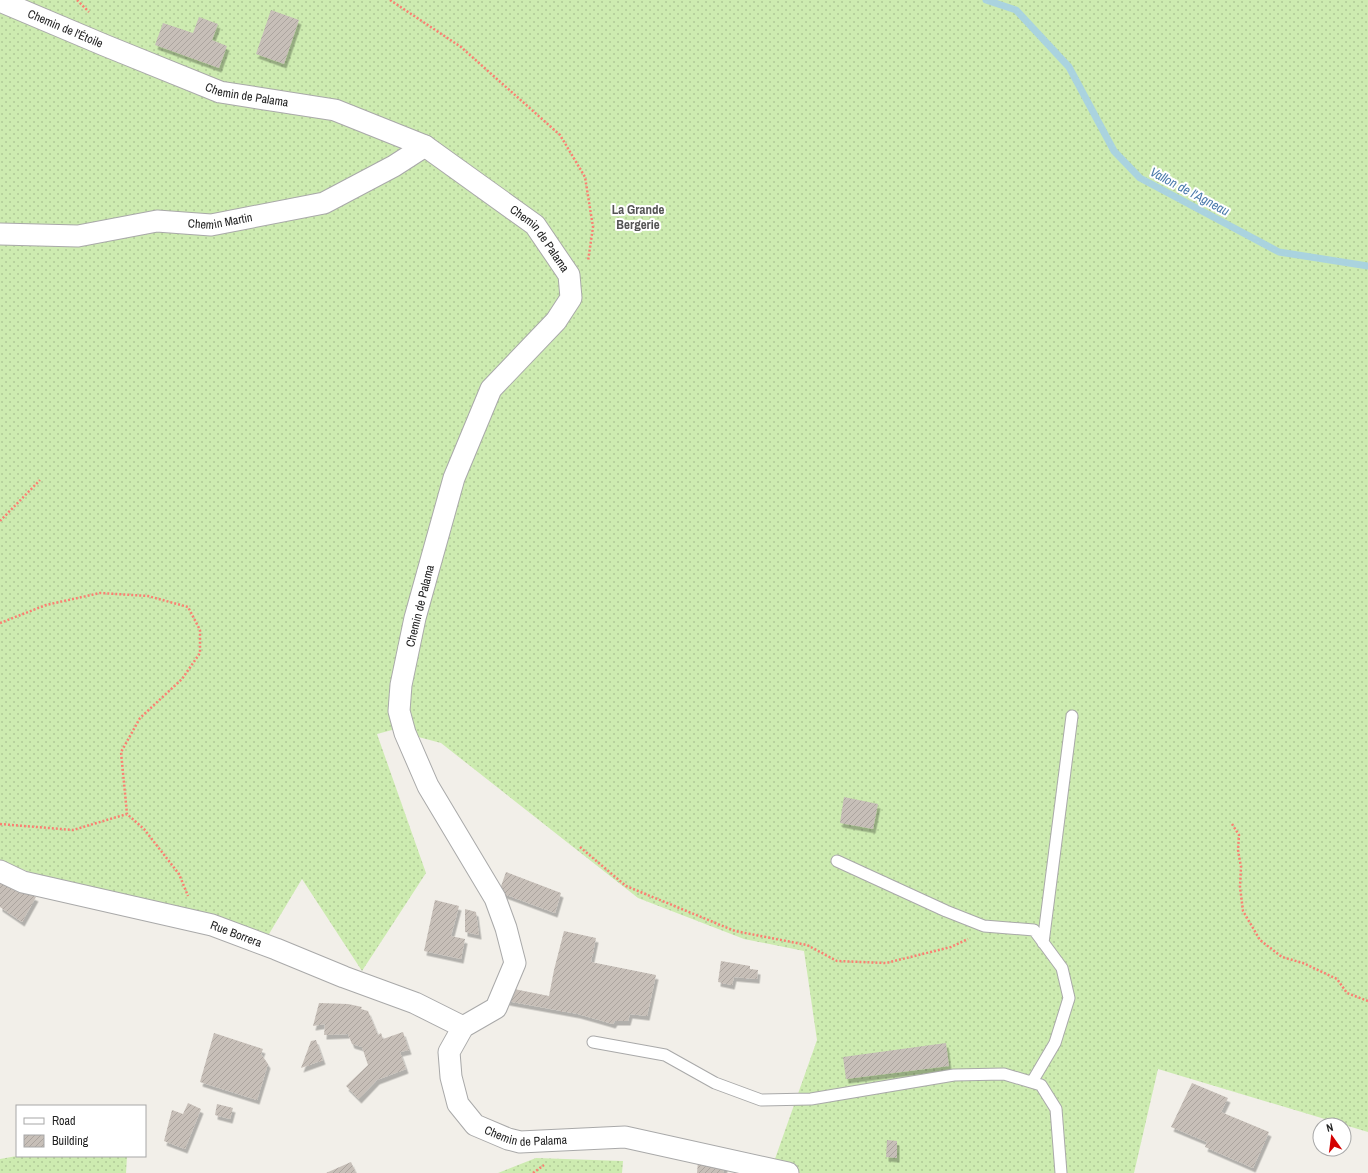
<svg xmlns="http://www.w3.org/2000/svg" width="1368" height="1173" font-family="'Archivo Narrow',sans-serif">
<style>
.grass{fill:url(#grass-dots)}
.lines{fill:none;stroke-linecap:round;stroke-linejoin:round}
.stream{stroke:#aad3df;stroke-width:7}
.building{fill:url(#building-hatch);filter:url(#shadow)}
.service-casing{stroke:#a9a9a9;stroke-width:13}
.minor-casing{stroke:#a9a9a9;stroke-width:23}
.path{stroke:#fa8072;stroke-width:2.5;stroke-dasharray:2 2;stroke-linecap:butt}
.service{stroke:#fff;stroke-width:11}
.minor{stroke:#fff;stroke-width:21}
.labels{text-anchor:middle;stroke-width:4;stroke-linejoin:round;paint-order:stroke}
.street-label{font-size:12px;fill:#222;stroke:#fff}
.water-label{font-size:13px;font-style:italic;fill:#4a7aab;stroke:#fff}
.neighbourhood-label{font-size:13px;font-weight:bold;fill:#555;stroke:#fff}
</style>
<defs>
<pattern id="grass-dots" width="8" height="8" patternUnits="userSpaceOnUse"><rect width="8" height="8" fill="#cdebb0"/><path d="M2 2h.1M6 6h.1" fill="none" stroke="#b0c997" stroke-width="1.8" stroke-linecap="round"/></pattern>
<pattern id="building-hatch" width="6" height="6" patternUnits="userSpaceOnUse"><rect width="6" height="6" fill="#c7bfb8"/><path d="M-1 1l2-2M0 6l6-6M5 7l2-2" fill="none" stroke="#aba49e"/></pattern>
<filter id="shadow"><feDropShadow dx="2.5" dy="4.5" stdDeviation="0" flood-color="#0004"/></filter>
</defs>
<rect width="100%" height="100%" fill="#f2efe9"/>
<path class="grass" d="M0 0H1368V1132L1158 1069 1134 1173H770L817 1040 804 951 744 939 638 898 441 743 392 730 377 734 426 873 362 971 302 879 266 939 48 880 0 860Z
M17 1156H127L126 1173H0V1159Z
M536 1158 623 1161 622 1173H498Z"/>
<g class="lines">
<path class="stream" d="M986 0 1016 10 1069 67 1114 151 1140 178 1279 252 1368 266"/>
</g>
<path class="building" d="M271 10 299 20 284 64 256 54Z
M199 17 218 24 212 40 227 46 219 68 155 45 163 23 193 33Z
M844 797 878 804 873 829 840 823Z
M506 872 561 893 555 913 499 892Z
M0 881 36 897 22 922 0 907Z
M435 900 459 906 451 936 465 939 461 959 424 951Z
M465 909 476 912 479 935 465 932Z
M564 931 596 938 591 962 656 975 647 1016 630 1014 628 1021H615L613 1024 578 1014 507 1001 509 988 549 996 554 970Z
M721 961 750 966V969L758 970 757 979 734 977 732 985 718 982Z
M319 1003 348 1004 362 1007 361 1009 368 1011 378 1035 381 1033 383 1039 403 1032 409 1050 400 1052 406 1069 377 1080 359 1099 346 1086 368 1065 362 1047 352 1044 348 1034 324 1035 325 1024 313 1026Z
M214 1033 263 1049 261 1054 268 1064 257 1100 200 1082Z
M316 1040 323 1060 301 1068 311 1041Z
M946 1043 949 1066 846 1079 843 1057Z
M1192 1083 1228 1098 1221 1112 1269 1132 1253 1168 1205 1147 1207 1142 1171 1127Z
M188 1103 201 1109 185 1149 164 1141 172 1110 183 1114Z
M217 1104 233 1108 230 1119 215 1115Z
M887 1140 897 1141V1158L886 1157Z
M698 1161 726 1164 723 1173H697Z
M351 1162 356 1173H326Z"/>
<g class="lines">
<g class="service-casing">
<path id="service" d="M837 861 946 911 984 926 1034 930 1062 968 1069 998 1055 1043 1032 1082
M1043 943 1072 716
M593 1042 665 1055 715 1083 761 1100 811 1099 954 1075 1004 1074 1041 1085 1056 1109 1061 1173"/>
</g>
<g class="minor-casing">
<g id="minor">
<path id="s1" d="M0 1 104 45 220 92 335 110 425 146 535 225 569 275 571 298 556 321 491 389 454 478 415 618 401 685 399 711 405 733 428 786 495 898 506 928 515 963 496 1008 463 1027 449 1052 451 1077 458 1104 475 1125 508 1139 520 1142 625 1137 788 1173"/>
<path id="s2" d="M0 234 78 236 157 221 211 225 324 203 394 166 425 146"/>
<path id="s3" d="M0 871 23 882 212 925 276 949 344 977 415 1003 463 1027"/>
</g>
</g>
<path class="path" d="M77 0 89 12
M390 0 461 47 560 135 585 177 593 227 588 261
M0 521 40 480
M0 623 46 605 100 593 148 596 188 607 200 630V653L182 679 140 718 121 752 127 814
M0 824 73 830 127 814 144 829 179 874 188 896
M1232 824 1239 835 1238 850 1241 867 1240 887 1243 911 1260 940 1282 957 1303 963 1337 979 1347 993 1368 1001
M580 847 626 886 735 931 807 945 837 961 886 963 951 947 968 939
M533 1173 544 1165"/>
<use href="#service" class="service"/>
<use href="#minor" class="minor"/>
</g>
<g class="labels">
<g class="street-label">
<text dy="4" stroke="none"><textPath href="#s1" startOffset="71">Chemin de l'Étoile</textPath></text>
<text dy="4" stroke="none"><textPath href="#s1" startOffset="265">Chemin de Palama</textPath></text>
<text dy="4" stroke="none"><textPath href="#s2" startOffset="222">Chemin Martin</textPath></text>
<text dy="4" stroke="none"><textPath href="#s1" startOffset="600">Chemin de Palama</textPath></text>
<text transform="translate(420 606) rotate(-76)" y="4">Chemin de Palama</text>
<text dy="4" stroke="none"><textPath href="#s3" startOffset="245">Rue Borrera</textPath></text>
<text dy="4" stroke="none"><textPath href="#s1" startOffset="1656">Chemin de Palama</textPath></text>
</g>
<g class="water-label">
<text transform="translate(1190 191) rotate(28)" y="5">Vallon de l'Agneau</text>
</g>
<g class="neighbourhood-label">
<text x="638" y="214">La Grande<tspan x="638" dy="15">Bergerie</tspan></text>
</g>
</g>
<rect x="16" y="1105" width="130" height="52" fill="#ffffff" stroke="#a7a7a7"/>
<rect x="24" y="1118" width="20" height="6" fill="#ffffff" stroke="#a7a7a7"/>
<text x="52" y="1125" font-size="12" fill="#222222">Road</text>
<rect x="24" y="1135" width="20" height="12" fill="url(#building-hatch)" stroke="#a7a7a7"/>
<text x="52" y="1145" font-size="12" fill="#222222">Building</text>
<g transform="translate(1332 1137) rotate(346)"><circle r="19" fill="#ffffff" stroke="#a7a7a7"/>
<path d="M0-3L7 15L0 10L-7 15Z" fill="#d40000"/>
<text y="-6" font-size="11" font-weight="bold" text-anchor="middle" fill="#222222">N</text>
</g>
</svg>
